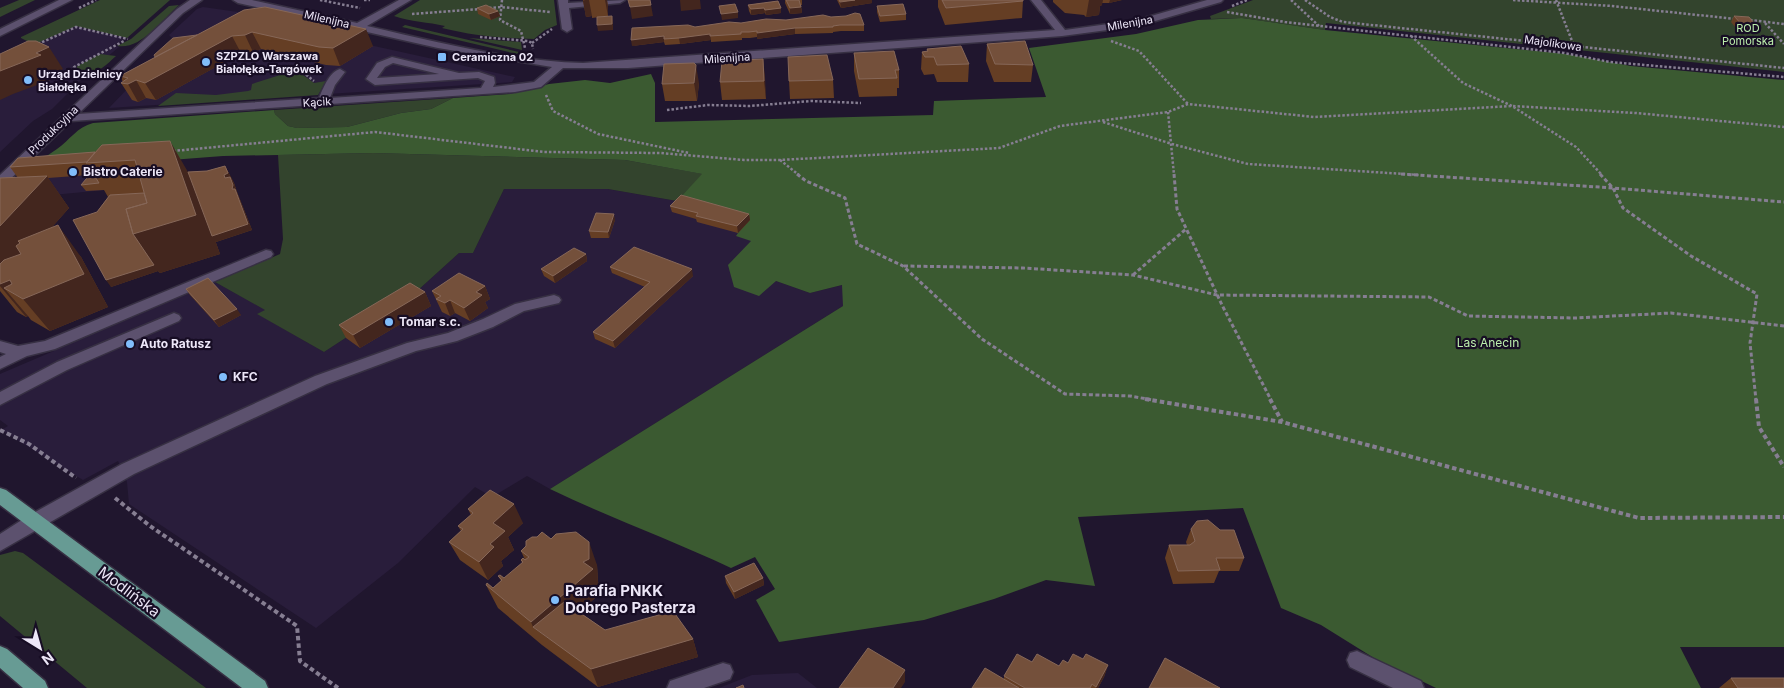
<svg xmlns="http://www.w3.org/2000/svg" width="1784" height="688" font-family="Inter,sans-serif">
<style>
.built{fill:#291d3b}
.green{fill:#33442d}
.forest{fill:#3b5a31}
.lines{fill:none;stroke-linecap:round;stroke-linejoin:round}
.minor-casing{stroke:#373043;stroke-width:3}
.major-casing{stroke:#373043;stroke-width:3}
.path-far2{stroke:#867e92;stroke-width:2.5;stroke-dasharray:2.5 2;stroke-linecap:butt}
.path-far1{stroke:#867e92;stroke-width:3;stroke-dasharray:4 2.5;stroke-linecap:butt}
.path{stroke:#867e92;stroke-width:4;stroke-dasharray:4.5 3;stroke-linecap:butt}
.minor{fill:#5c516e;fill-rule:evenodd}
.major{fill:#679b94;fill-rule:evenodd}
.wall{fill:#653e24}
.shaded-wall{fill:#43261e}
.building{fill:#74503b;stroke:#866758}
.poi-dot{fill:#80bdfa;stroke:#170d24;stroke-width:2}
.labels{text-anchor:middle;stroke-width:4.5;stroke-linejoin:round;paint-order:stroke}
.far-street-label{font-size:11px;fill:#ece6f7;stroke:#170d24}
.far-park-label{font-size:11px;fill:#bcefac;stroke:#170d24}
.far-poi-label{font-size:11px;font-weight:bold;fill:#ece6f7;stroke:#170d24;text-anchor:start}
.poi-label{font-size:12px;font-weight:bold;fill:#ece6f7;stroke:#170d24;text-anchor:start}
.park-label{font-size:12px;fill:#bcefac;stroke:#170d24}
.near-poi-label{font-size:15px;font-weight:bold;fill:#ece6f7;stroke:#170d24;text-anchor:start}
.near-street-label{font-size:15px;fill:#ece6f7;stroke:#170d24}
</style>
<rect width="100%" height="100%" fill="#20162e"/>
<path class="built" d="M203 7 238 12 261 21 515 77 512 82 109 108 174 40 169 35 197 9Z
M76 26 127 38 114 45 119 47 88 73 52 109 33 121 0 152V55Z
M127 163 105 190 0 200 15 180Z
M504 189H608L677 201 750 220 751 241 776 281 810 293 843 285V306L550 489 527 476 492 497 475 487 398 563 316 628 129 504 127 482 118 461 83 480 1 430 8 426 0 420V374L215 282 266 310 258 314 324 352 416 292 459 253H473Z
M798 673 817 688H719L752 675Z"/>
<path class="green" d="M19 0H35L0 17V8Z
M100 0H170L127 38 76 26 40 42 33 44 21 38V37Z
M420 0H554L557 25 545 30 534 39C502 38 474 36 442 28L445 26C428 22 411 22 394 16Z
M1253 0H1784V72L1326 23 1325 30 1242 18 1211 19 1210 16Z
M179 5C162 20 141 50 117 46L131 39 169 6Z
M405 25 519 52 517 54 402 27Z
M469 38 521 42 522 50Z
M100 54 116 56C104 67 94 78 77 70V66Z
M296 70 314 83 326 81 318 95 158 106 176 93 216 95 248 91 251 90 252 84Z
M453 98 431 109 401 113 347 127 297 128 288 126 275 114 274 110Z
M373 153 625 160 703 174 677 201 608 189H504L473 253H459L416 292 324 352 257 314 265 310 215 282 280 254 283 239 278 155Z
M15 551 23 553 206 688H87L0 616V555Z"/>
<path class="forest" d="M1242 18 1325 30 1566 54 1631 66 1784 80V647H1680L1701 688H1436L1374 658 1321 625 1281 608 1243 508 1078 517 1095 586 1046 580 994 599 924 620 779 642 756 600 775 589 755 557 731 568C672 540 610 518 550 489L843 306 842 285 810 293 776 281 759 296 734 287 728 265 751 241 736 236 738 233 677 201 702 174 625 160 373 153 223 156 27 171C36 161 46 157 57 149 70 140 77 127 93 123L274 110 275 114 288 126 297 128 347 127 401 113 431 109 453 98 510 94 549 84 585 80 610 83 651 74 655 83V122L933 115 934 101 1046 97 1029 48 1136 34 1198 20Z"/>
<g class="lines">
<g class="minor-casing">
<path id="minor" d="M59 0H72L0 36V29Z
M190 0H202L183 13 78 114 319 98C323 89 329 72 340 69L345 72 335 85 330 98 481 88 485 81 478 78 375 85 366 79 377 63 392 57 459 73 479 72 494 77 495 83 493 87 534 82 552 67 438 48 238 3 233 0H252L357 23 399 0H411L367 26C437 42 510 61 583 63L1055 30 1031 0H1041L1065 30 1137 20 1207 0H1223L1221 2 1138 26 1062 36 628 68H563L541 87 515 92 71 121 4 185 0 186V175L177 9ZM393 63 439 74 377 78 385 67Z
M558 0H568V3L625 0 620 3 569 8 572 29 567 32 562 29Z
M266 250 271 251 273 254 271 257 55 349 27 356 0 369V357L6 354 0 352V341L18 346 45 341Z
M554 295 559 297 561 300 559 303 524 311 493 327 457 341 416 351 327 384 134 474 0 551V534L28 516 122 464 315 376 407 343 448 333 483 319 515 304Z
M174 313 179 315 181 318 179 321 67 370 0 405V392L57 362Z
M1357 651 1421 681 1424 688H1393L1350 667 1347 660 1350 653Z
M723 663 730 665 733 672 730 679 704 688H667L670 681Z"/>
</g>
<g class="major-casing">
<path id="major" d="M0 488 6 490 265 681 268 688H242L0 505Z
M0 646 7 649 45 681 48 688H23L0 668Z"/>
</g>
<path class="path-far2" d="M320 0 360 8
M364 0H370
M502 0 500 20 521 31 525 48
M1291 0 1319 26
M1305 0 1330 17 1343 22 1784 68
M1513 0 1612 6 1736 19
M1556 0 1574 46
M1232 6 1247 0
M79 8 96 0
M489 8 501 7 550 12
M1227 12 1285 22 1564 53 1610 62 1784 77
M412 14 480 9
M1750 20 1784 24
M1765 23 1784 44
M1411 36 1463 83 1512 106 1576 147 1602 175
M480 37 528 41 532 43 533 49
M1111 41 1139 51 1188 104
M532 43 552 29
M38 44 76 27 128 39
M299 69 314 81
M91 74 83 76 74 72V67L124 41
M546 95 553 111 598 134 689 153
M667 110 708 105 750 106 811 101 861 103
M1168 112 1174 175
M1103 122 1172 144 1248 164 1420 175
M173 151 375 132 544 152 660 153 744 160H780L999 148 1060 126 1168 112 1188 104 1314 117 1512 106 1636 113 1784 127
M780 160 799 175"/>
<path class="path-far1" d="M797 174 806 181 845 198 857 244 903 266 982 339 1065 394 1130 396 1153 400
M1174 174 1177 209 1222 305 1271 400
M1401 174 1613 188 1784 202
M1600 174 1613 188 1623 208 1691 256 1757 294 1750 343 1756 400
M904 266 1023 268 1133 275 1217 295 1429 297 1468 316 1575 318 1671 313 1784 326
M1133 275 1186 229"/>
<path class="path" d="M1145 399 1282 422 1639 518 1784 517
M1270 399 1282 422
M1756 399 1759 427 1784 467
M0 430 29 444 76 478
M115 498 150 526 297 626 300 661 338 688"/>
<use href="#minor" class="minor"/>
<use href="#major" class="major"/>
</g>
<path class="wall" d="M583 0H607L608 7V16L592 18V16L586 17Z
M785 0H802V5H801L802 13 790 14 785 3Z
M837 0H872V3L841 8Z
M938 0H1023V1L1022 18 945 25 938 7Z
M1053 0H1122L1109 3H1102V5L1100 6 1099 15 1086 17 1084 15 1065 13 1053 2Z
M778 1 781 13 766 15 765 13 751 15 749 11 748 5Z
M877 6 906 14V20L880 22 877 12Z
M477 8 498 11 500 16 491 20 478 14Z
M244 10 373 46 340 66 326 65 261 49 253 52 241 53 156 100 146 98 138 102 132 100 123 86 121 83 123 82 120 76Z
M1734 16 1758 28 1754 33 1739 32 1731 22Z
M741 23 864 25V31H841L833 32V33L795 34 757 39V37L750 38H742V40L711 42V40L680 44 665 45 664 42 632 46 695 27Z
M987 44 1033 65 1031 82H994L986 61Z
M927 49 969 64 968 82H937L934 74 924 75 921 69 922 52 927 51Z
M854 53 899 70V88H897V96L859 97 854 71Z
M763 59 766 99 722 100 720 82Z
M833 80 834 98 790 99 789 81Z
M699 83 697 101H665L662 84Z
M102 145 188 172 207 171 225 166 234 183 237 192 252 230 216 242 215 240 220 254 160 273 158 271 111 287 97 212 108 197 104 190 86 191 81 185 89 175 48 178 69 208 52 227 81 257 108 307 50 331 31 320 28 316 26 317 17 312 0 291V178H18L10 167 95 152Z
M670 206 749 214 750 220 738 233 697 222 696 219 672 212Z
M615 220 609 238H591L589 231Z
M586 254 587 261 555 283 544 276 541 269Z
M610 267 693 276 615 348 595 339 593 332 645 287 612 273Z
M485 286 490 299 485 302 488 308 470 321 455 313 450 316 442 312 432 291Z
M186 289 241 315 219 327 190 295Z
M425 292 431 306 360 348 346 338 339 325Z
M468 509 523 523 508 537 514 550 501 561 503 566 488 580 460 560 449 542 461 531 458 526 471 515Z
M1191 529 1244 558 1239 571H1219L1214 583 1173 584 1165 558 1169 545H1187L1186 542Z
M551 539 597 565 598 582 602 592 579 612 605 630 693 639 698 657 598 687 542 645 498 608 486 585 493 588 501 581 498 576 504 578 522 563 521 560H525L521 551Z
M725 576 763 578 764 585 735 599 726 583Z
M1083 659 1108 665 1104 677 1098 688H972L1004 679V676L1032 662 1059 666Z
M1731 678 1784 688H1719Z"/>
<path class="shaded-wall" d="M585 0H589L592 16 586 17 583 1Z
M605 0H607L608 7V16Z
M680 0H700L701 9 681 11Z
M855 0H872V3L841 8 840 2Z
M1089 0H1103L1102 5 1100 6 1099 15 1086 17Z
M1110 0H1122L1109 3Z
M651 5 653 16 632 19 630 7Z
M801 7 802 13 790 14V8Z
M764 8 765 13 751 15V9Z
M781 8V13L766 15 765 10Z
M498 11 500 16 491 20 489 14Z
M738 12V18L722 20 721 14Z
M612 16 613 22V30L598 31 597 25Z
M795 28V34L757 39V33Z
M366 29 373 46 340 66 333 48Z
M252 32 261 49 253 52 245 35Z
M710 34 711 40 680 44 679 38Z
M232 36 241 53 156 100 145 83Z
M664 36V42L632 46 631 40Z
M49 47 63 69 53 74 56 78 13 94 0 100V71Z
M763 59 765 76 766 99 764 81Z
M696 65 699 83 697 101 694 83Z
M136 80 146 98 138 102 128 84Z
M170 141 192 179 236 195 225 178 224 175 225 166 234 183 237 192 252 230 216 242 215 240 220 254 160 273 158 271 111 287 106 280 133 234Z
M47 176 69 208 3 283 58 225 81 257 108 307 50 331 23 299 4 288 28 316 26 317 0 286V218Z
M614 214 615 220 609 238 608 232Z
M749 214 750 220 738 233 737 226Z
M586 254 587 261 555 283 553 276Z
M692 269 693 276 615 348 613 341Z
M485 286 490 299 485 302 488 308 470 321 464 308 476 292Z
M425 292 431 306 360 348 353 335Z
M450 300 455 313 450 316 445 303Z
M237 309 241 315 219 327 214 320Z
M514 504 523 523 508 537 514 550 501 561 503 566 488 580 479 562 490 544 493 523Z
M589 542 597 565 598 582 602 592 549 639 533 627 531 622 583 562Z
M763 578 764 585 735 599 734 592Z
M693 639 698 657 598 687 591 669Z
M1108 665 1104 677 1098 688H1096Z
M905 670V682L901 688H893Z"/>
<path class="building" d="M628 0H650L651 5 630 7Z
M786 0H799L801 7 790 8Z
M839 0H855L840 2Z
M942 0H1023V1L946 8Z
M778 1 781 8 765 10 764 8 751 9 748 5Z
M735 4 738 12 721 14 719 6Z
M903 4 906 14 880 16 877 6Z
M486 5 498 11 489 14 477 8Z
M265 7 366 29 333 48 319 47 252 32 245 35 232 36 145 83 136 80 128 84 121 83 128 78 120 76 244 10Z
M855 13 860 14 864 25H840L833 26V27L795 28 757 33V31L749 32H741V34L710 36V34L679 38 664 39V36L631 40 632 28 688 25 695 27 729 22 741 23 766 19 786 20 823 15 831 17 846 16Z
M612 16V24L597 25V17Z
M1734 16 1749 17 1758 28 1743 26Z
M197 35 155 57 154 55 173 38Z
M28 41H36L49 47 36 53 41 55 0 71V54Z
M1025 41 1033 65 995 64 987 44Z
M961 46 969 64 937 65 934 57H925L922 52 928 51 927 49Z
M894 51 899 70H895L897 78 859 79 854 53Z
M827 55 833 80 789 81 788 57Z
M763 59 764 81 720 82 722 61Z
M694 63 696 65 694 83 662 84 664 64Z
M170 141 196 215 133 234 126 209 147 203 135 160 86 163 102 145Z
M95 152 87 162 10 167 18 158Z
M225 166 228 173 224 175 225 178 230 177 233 185 232 189H235L248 224 212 236 188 172 207 171Z
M92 172 99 183 81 185Z
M47 176 0 226V178Z
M144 193 147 203 126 209 133 234 154 265 106 280 73 220 97 212 110 195Z
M681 195 749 214 737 226 696 216 698 213 670 206Z
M596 213 614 214 608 232 589 231Z
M58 225 84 274 23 299 4 288 12 284 10 280 0 284V264L4 260 21 254 16 246 20 243 18 241Z
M634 247 692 269 613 341 593 332 650 282 610 267Z
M574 248 586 254 553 276 541 269Z
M459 273 485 286 476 292 482 295 464 308 450 300 445 303 436 299 441 296 432 291Z
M208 278 237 309 214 320 186 289Z
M410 283 425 292 353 335 339 325Z
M490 490 514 504 493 523 505 531 490 544 494 547 479 562 449 542 463 529 458 526 473 513 468 509Z
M1208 520 1220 530H1234L1244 558H1216L1220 570 1178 571 1169 545H1190L1195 541 1191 529 1197 521Z
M542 532 551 539 556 534 576 532 589 542V559L583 562 593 569 531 622 486 585 487 583 493 588 502 580 498 576 500 575 504 578 523 562 521 560 523 558 525 560 529 557 521 551 526 546V541L532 537H537Z
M754 563 763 578 734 592 725 576Z
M564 602 605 630 673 611 693 639 591 669 533 627Z
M868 648 905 670 893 688H839Z
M1017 654 1032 662 1037 654 1059 666 1063 660 1068 663 1073 654 1083 659 1086 654 1108 665 1096 687 1092 684 1090 688H1025L1004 676Z
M1165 658 1220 688H1149Z
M985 668 1019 688H972Z
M1731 678H1784V688H1738Z
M743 685 744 688H736Z"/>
<g class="poi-dot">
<rect x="437" y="52" width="10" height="10" rx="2.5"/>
<circle cx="206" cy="62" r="5"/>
<circle cx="28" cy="80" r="5"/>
<circle cx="73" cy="172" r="5"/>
<circle cx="389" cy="322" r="5"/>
<circle cx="130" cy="344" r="5"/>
<circle cx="223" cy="377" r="5"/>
<circle cx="555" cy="600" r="5"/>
</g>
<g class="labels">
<g class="far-street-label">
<text transform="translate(327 19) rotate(13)" y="4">Milenijna</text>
<text transform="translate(1130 23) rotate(-10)" y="4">Milenijna</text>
<text transform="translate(1553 43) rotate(8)" y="4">Majolikowa</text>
<text transform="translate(727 58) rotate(-4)" y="4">Milenijna</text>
<text transform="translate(317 102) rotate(-4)" y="4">Kącik</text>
<text transform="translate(53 130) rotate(-44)" y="4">Produkcyjna</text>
</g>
<g class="far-park-label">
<text x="1748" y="32">ROD<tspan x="1748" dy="13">Pomorska</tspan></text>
</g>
<g class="far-poi-label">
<text x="216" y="60">SZPZLO Warszawa<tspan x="216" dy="13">Białołęka-Targówek</tspan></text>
<text x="452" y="61">Ceramiczna 02</text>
<text x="38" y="78">Urząd Dzielnicy<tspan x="38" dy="13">Białołęka</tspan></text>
</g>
<g class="poi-label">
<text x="83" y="176">Bistro Caterie</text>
<text x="399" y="326">Tomar s.c.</text>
<text x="140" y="348">Auto Ratusz</text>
<text x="233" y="381">KFC</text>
</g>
<g class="park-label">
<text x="1488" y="347">Las Anecin</text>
</g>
<g class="near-poi-label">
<text x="565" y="596">Parafia PNKK<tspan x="565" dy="17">Dobrego Pasterza</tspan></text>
</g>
<g class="near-street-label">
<text transform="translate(129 592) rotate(37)" y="5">Modlińska</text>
</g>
</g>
<g transform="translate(40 648) rotate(143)" stroke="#170d24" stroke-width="4" paint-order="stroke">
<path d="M0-4L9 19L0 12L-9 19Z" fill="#ece6f7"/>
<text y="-8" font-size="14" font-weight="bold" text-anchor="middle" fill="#ece6f7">N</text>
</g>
</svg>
